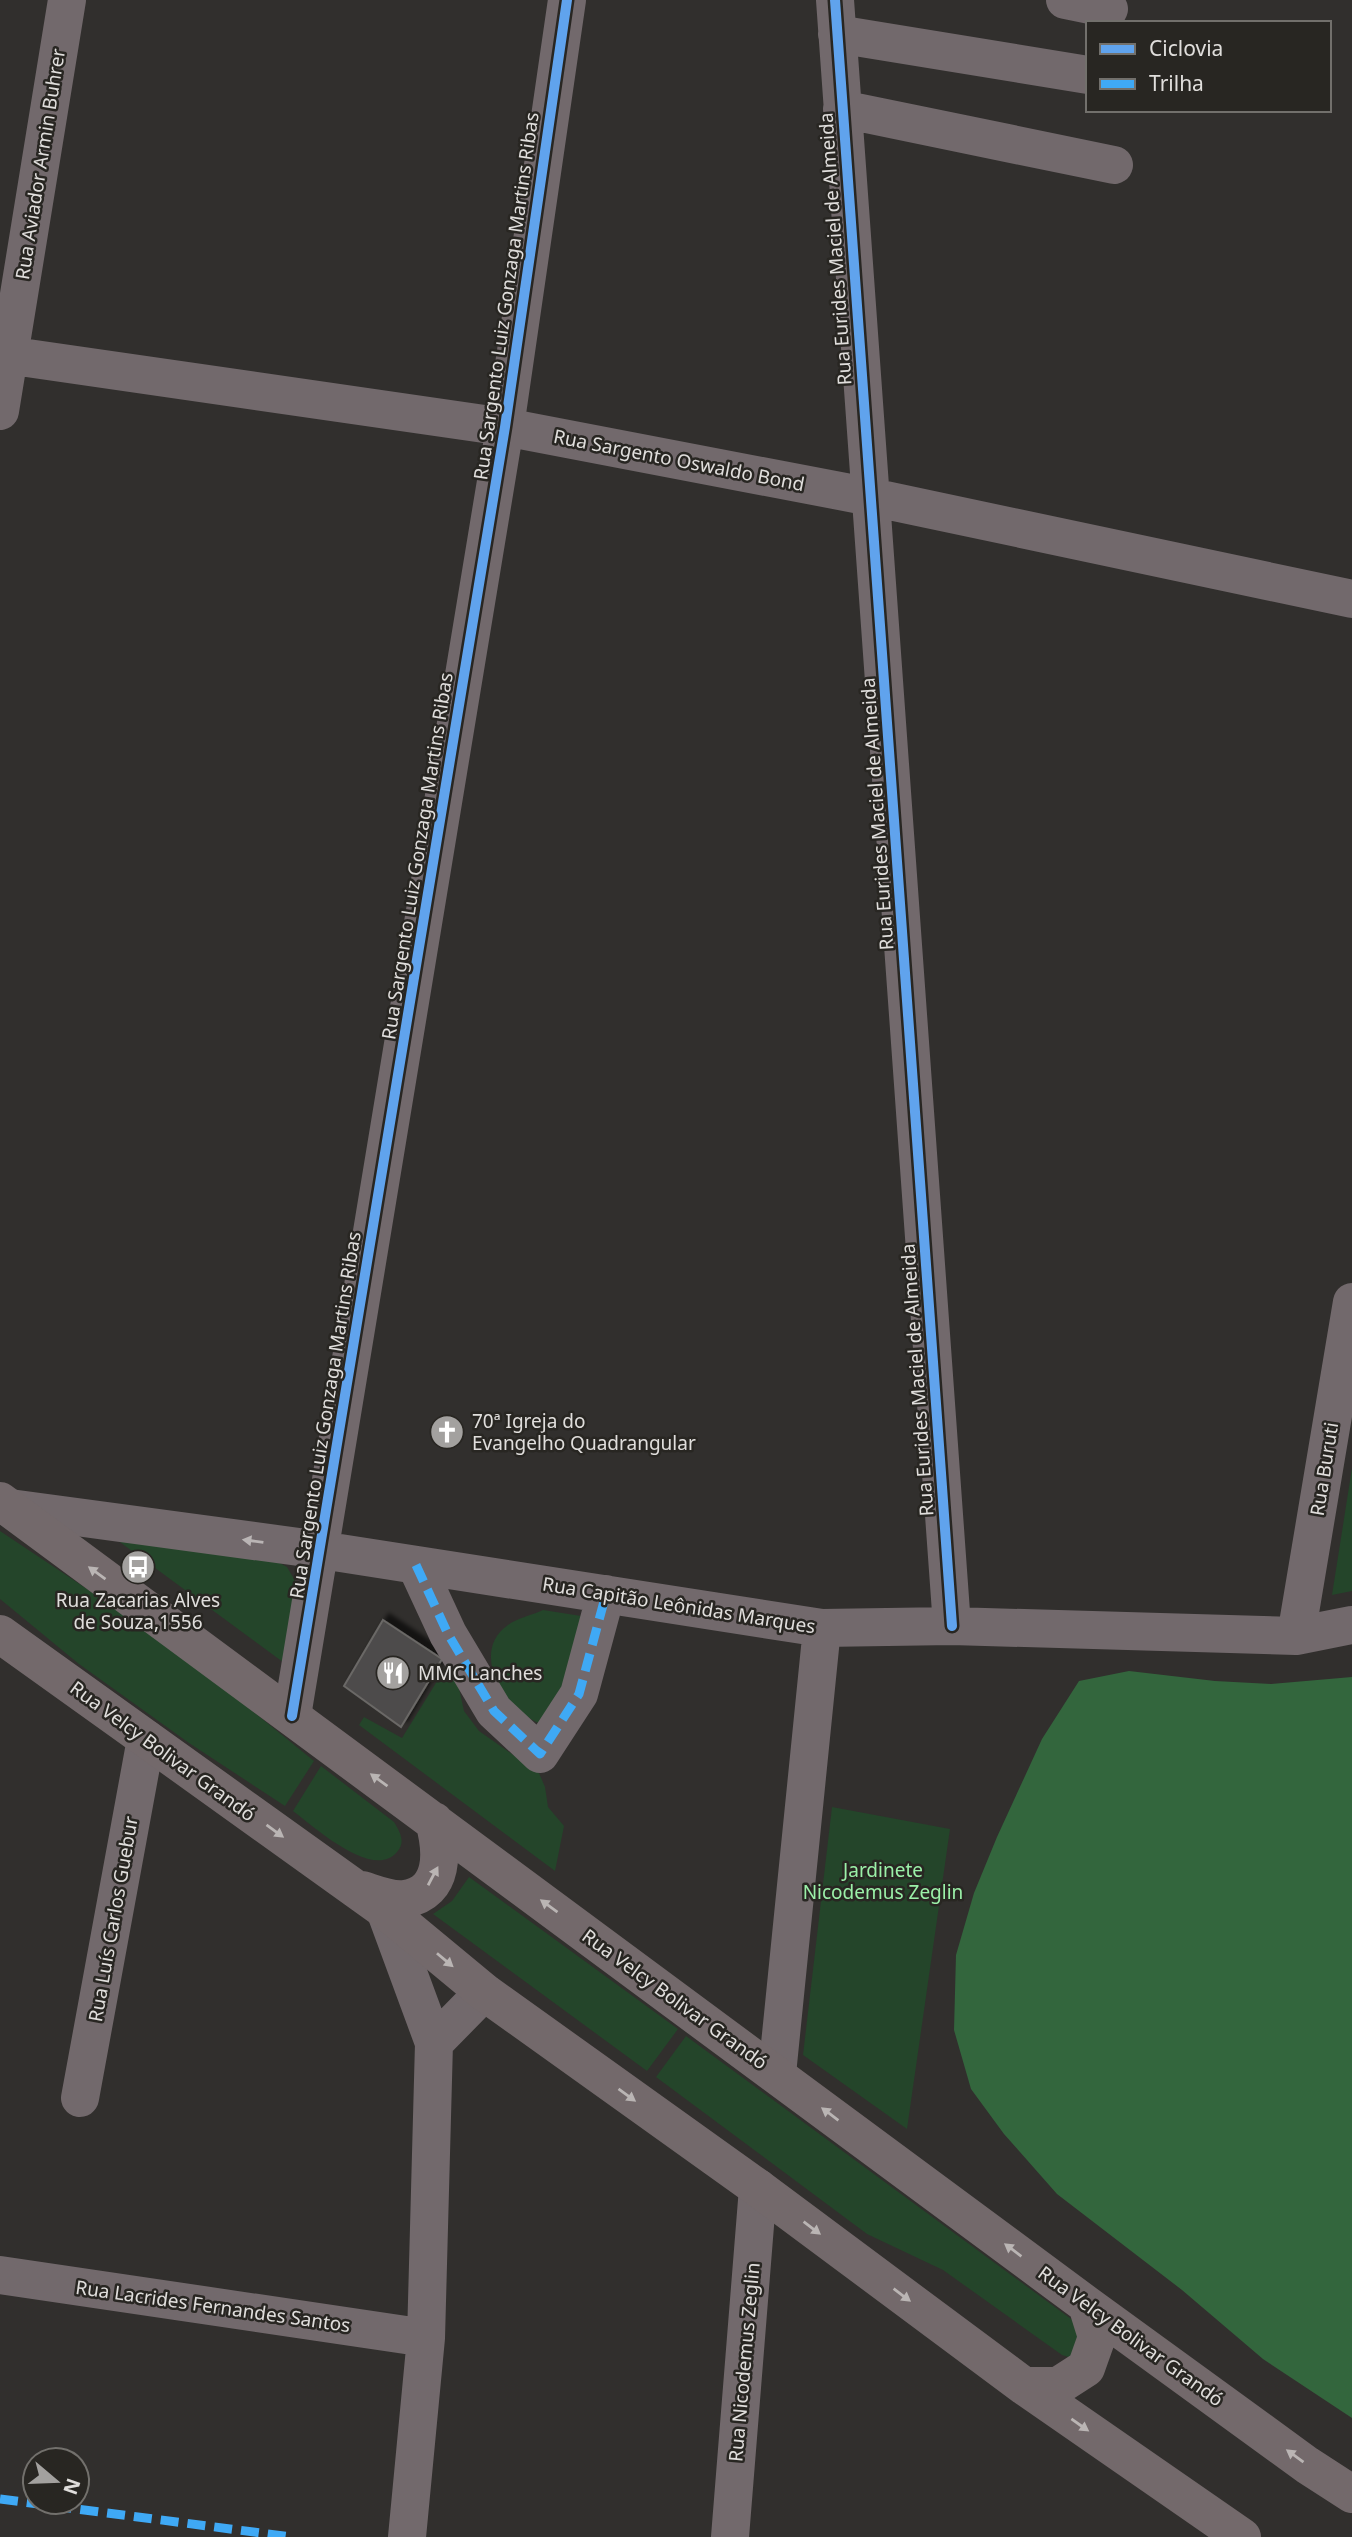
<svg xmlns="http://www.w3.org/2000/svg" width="1352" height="2537" font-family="'Noto Sans',sans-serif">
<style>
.green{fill:#24452a}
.forest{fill:#33663d}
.building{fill:#4e4c4b;stroke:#6a6866;stroke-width:2;filter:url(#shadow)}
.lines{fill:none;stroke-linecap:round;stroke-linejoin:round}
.minor{stroke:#72696c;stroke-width:38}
.major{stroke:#73696b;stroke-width:38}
.quiet{stroke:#3fa9f5;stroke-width:9;stroke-dasharray:18 9;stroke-linecap:butt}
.cycleway-casing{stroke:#282622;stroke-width:15}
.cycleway{stroke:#60a3ed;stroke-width:10}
.oneway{fill:#bab5b5}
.oneway2{fill:#bab5b4}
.labels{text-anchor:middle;stroke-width:5;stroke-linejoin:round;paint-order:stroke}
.street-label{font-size:19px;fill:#e0dedc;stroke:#282622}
.poi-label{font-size:19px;fill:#e0dedc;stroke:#282622;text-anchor:start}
.park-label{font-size:19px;fill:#9bf0a8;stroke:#282622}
</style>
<defs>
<filter id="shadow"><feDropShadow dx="6" dy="-6" stdDeviation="2" flood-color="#0009"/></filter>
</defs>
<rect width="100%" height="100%" fill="#312f2d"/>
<path class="green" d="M1352 1468V1591L1332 1595Z
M0 1531 132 1619 219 1684 314 1761 285 1806 189 1743 79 1664 0 1599Z
M113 1537 276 1561 287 1567 300 1589 287 1665Z
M543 1610 594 1618 546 1725C508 1717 467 1653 508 1625 517 1618 533 1615 543 1610Z
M447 1665 458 1684 464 1711 479 1731 539 1773 545 1787 548 1807 564 1826 555 1871 359 1725 364 1717 402 1738Z
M321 1766 394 1822C400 1832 406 1842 397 1852 373 1881 313 1826 293 1811Z
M832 1807 950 1829 907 2129 803 2055Z
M469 1877 678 2029 647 2071 433 1914 452 1901Z
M686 2036 1082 2327 1075 2359 1062 2355 943 2270 867 2234 656 2077Z"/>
<path class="forest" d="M1129 1671 1215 1681 1271 1684 1352 1677V2418L1263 2359 1182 2290 1057 2194 1004 2134 971 2089 954 2030 956 1955 974 1893 997 1837 1042 1739 1079 1681Z"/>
<path class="building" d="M383 1620 442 1659 401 1727 344 1686Z"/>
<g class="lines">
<path class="minor" d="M835 0 952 1626
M1065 0 1109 9
M837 34 1088 75
M842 109 1114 165
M0 354 505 427 871 497 1352 599
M0 411 67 0
M10 1508 321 1550 822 1628 952 1626 1296 1636 1352 1625
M416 1565 448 1634 494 1711 540 1754 579 1694 606 1594
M1296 1636 1352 1302
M292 1716 505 427 567 0
M385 1910 434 2043 426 2338 407 2537
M434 2043 484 1992
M777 2074 822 1628
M80 2098 146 1739
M0 2275 426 2338
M730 2537 758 2188"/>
<path class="major" d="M0 1501 1087 2305 1307 2465 1352 2494
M0 1634 385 1910 484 1992 758 2188 1024 2386 1242 2537
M362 1890C375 1894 391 1901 405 1899 446 1892 442 1850 434 1821
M1024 2386H1058L1086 2368 1097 2337 1087 2305"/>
<path class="quiet" d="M416 1565 448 1634 494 1711 540 1754 579 1694 606 1594
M0 2499 292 2537"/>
<g class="cycleway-casing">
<path id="cycleway" d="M835 0 952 1626
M292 1716 505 427 567 0"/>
</g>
<use href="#cycleway" class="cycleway"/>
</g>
<defs><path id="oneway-solid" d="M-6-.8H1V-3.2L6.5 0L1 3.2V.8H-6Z" transform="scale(1.75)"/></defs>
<use class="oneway" href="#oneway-solid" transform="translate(253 1541) rotate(-172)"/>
<g class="oneway2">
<use href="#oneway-solid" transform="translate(97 1573) rotate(-144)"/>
<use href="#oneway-solid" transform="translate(379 1780) rotate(-144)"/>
<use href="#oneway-solid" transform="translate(275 1831) rotate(36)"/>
<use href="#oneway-solid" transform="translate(433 1876) rotate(-62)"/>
<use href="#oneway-solid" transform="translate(549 1906) rotate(-144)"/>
<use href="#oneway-solid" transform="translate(445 1960) rotate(40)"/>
<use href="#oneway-solid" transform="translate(627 2095) rotate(36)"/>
<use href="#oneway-solid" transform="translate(830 2114) rotate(-143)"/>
<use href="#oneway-solid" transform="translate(812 2228) rotate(37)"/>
<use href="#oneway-solid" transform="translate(1013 2250) rotate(-143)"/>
<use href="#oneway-solid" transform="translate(902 2295) rotate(37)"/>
<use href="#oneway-solid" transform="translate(1080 2425) rotate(35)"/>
<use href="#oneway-solid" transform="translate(1295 2456) rotate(-144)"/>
</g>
<defs>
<g id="church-disc" transform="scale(1.75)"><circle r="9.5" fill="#a3a19f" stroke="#282622"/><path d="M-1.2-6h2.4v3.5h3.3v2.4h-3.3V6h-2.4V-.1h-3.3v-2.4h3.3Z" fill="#fff"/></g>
<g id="bus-disc" transform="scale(1.75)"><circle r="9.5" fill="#a3a19f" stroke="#282622"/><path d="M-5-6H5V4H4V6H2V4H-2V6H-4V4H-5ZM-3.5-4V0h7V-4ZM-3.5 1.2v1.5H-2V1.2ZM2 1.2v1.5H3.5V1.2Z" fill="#fff"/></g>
<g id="restaurant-disc" transform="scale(1.75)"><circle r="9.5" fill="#a3a19f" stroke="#282622"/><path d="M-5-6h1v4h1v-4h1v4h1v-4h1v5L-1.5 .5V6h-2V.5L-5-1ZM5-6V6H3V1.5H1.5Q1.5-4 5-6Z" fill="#fff"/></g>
</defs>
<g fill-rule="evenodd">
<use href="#church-disc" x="447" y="1432"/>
<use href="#bus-disc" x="138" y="1567"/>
<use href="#restaurant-disc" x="393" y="1673"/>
</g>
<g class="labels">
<g class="street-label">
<text transform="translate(40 164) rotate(-81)" y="7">Rua Aviador Armin Buhrer</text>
<text transform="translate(835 249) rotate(-94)" y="7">Rua Eurides Maciel de Almeida</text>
<text transform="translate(506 296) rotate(-82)" y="7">Rua Sargento Luiz Gonzaga Martins Ribas</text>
<text transform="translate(679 460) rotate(11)" y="7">Rua Sargento Oswaldo Bond</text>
<text transform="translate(877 814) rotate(-94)" y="7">Rua Eurides Maciel de Almeida</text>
<text transform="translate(417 856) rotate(-81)" y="7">Rua Sargento Luiz Gonzaga Martins Ribas</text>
<text transform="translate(917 1380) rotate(-94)" y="7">Rua Eurides Maciel de Almeida</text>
<text transform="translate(325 1415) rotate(-81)" y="7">Rua Sargento Luiz Gonzaga Martins Ribas</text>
<text transform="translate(1324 1469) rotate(-81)" y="7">Rua Buruti</text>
<text transform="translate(679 1605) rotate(9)" y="7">Rua Capitão Leônidas Marques</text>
<text transform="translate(163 1751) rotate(36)" y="7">Rua Velcy Bolivar Grandó</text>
<text transform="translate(113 1919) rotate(-80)" y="7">Rua Luís Carlos Guebur</text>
<text transform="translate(675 1999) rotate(36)" y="7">Rua Velcy Bolivar Grandó</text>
<text transform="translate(213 2306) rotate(8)" y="7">Rua Lacrides Fernandes Santos</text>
<text transform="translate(1131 2336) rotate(36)" y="7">Rua Velcy Bolivar Grandó</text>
<text transform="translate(744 2362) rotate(-85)" y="7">Rua Nicodemus Zeglin</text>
</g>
<g class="poi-label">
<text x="472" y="1428">70ª Igreja do<tspan x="472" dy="22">Evangelho Quadrangular</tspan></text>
<text x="138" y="1607" text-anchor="middle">Rua Zacarias Alves<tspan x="138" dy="22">de Souza,1556</tspan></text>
<text x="418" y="1680">MMC Lanches</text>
</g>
<g class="park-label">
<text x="883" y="1877">Jardinete<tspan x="883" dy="22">Nicodemus Zeglin</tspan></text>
</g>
</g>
<rect x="1086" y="21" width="245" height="91" fill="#282622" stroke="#72706c" stroke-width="2"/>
<rect x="1100" y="44" width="35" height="10" fill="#60a3ed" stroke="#72706c" stroke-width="2"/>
<text x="1149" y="56" font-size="21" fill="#e0dedc">Ciclovia</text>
<rect x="1100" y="79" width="35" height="10" fill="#3fa9f5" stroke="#72706c" stroke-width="2"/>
<text x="1149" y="91" font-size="21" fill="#e0dedc">Trilha</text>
<g transform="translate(56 2481) rotate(109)"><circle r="33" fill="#282622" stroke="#72706c" stroke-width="2"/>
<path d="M0-5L12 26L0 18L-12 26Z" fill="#a3a19f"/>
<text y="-10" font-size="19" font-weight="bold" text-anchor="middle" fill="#e0dedc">N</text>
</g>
</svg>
